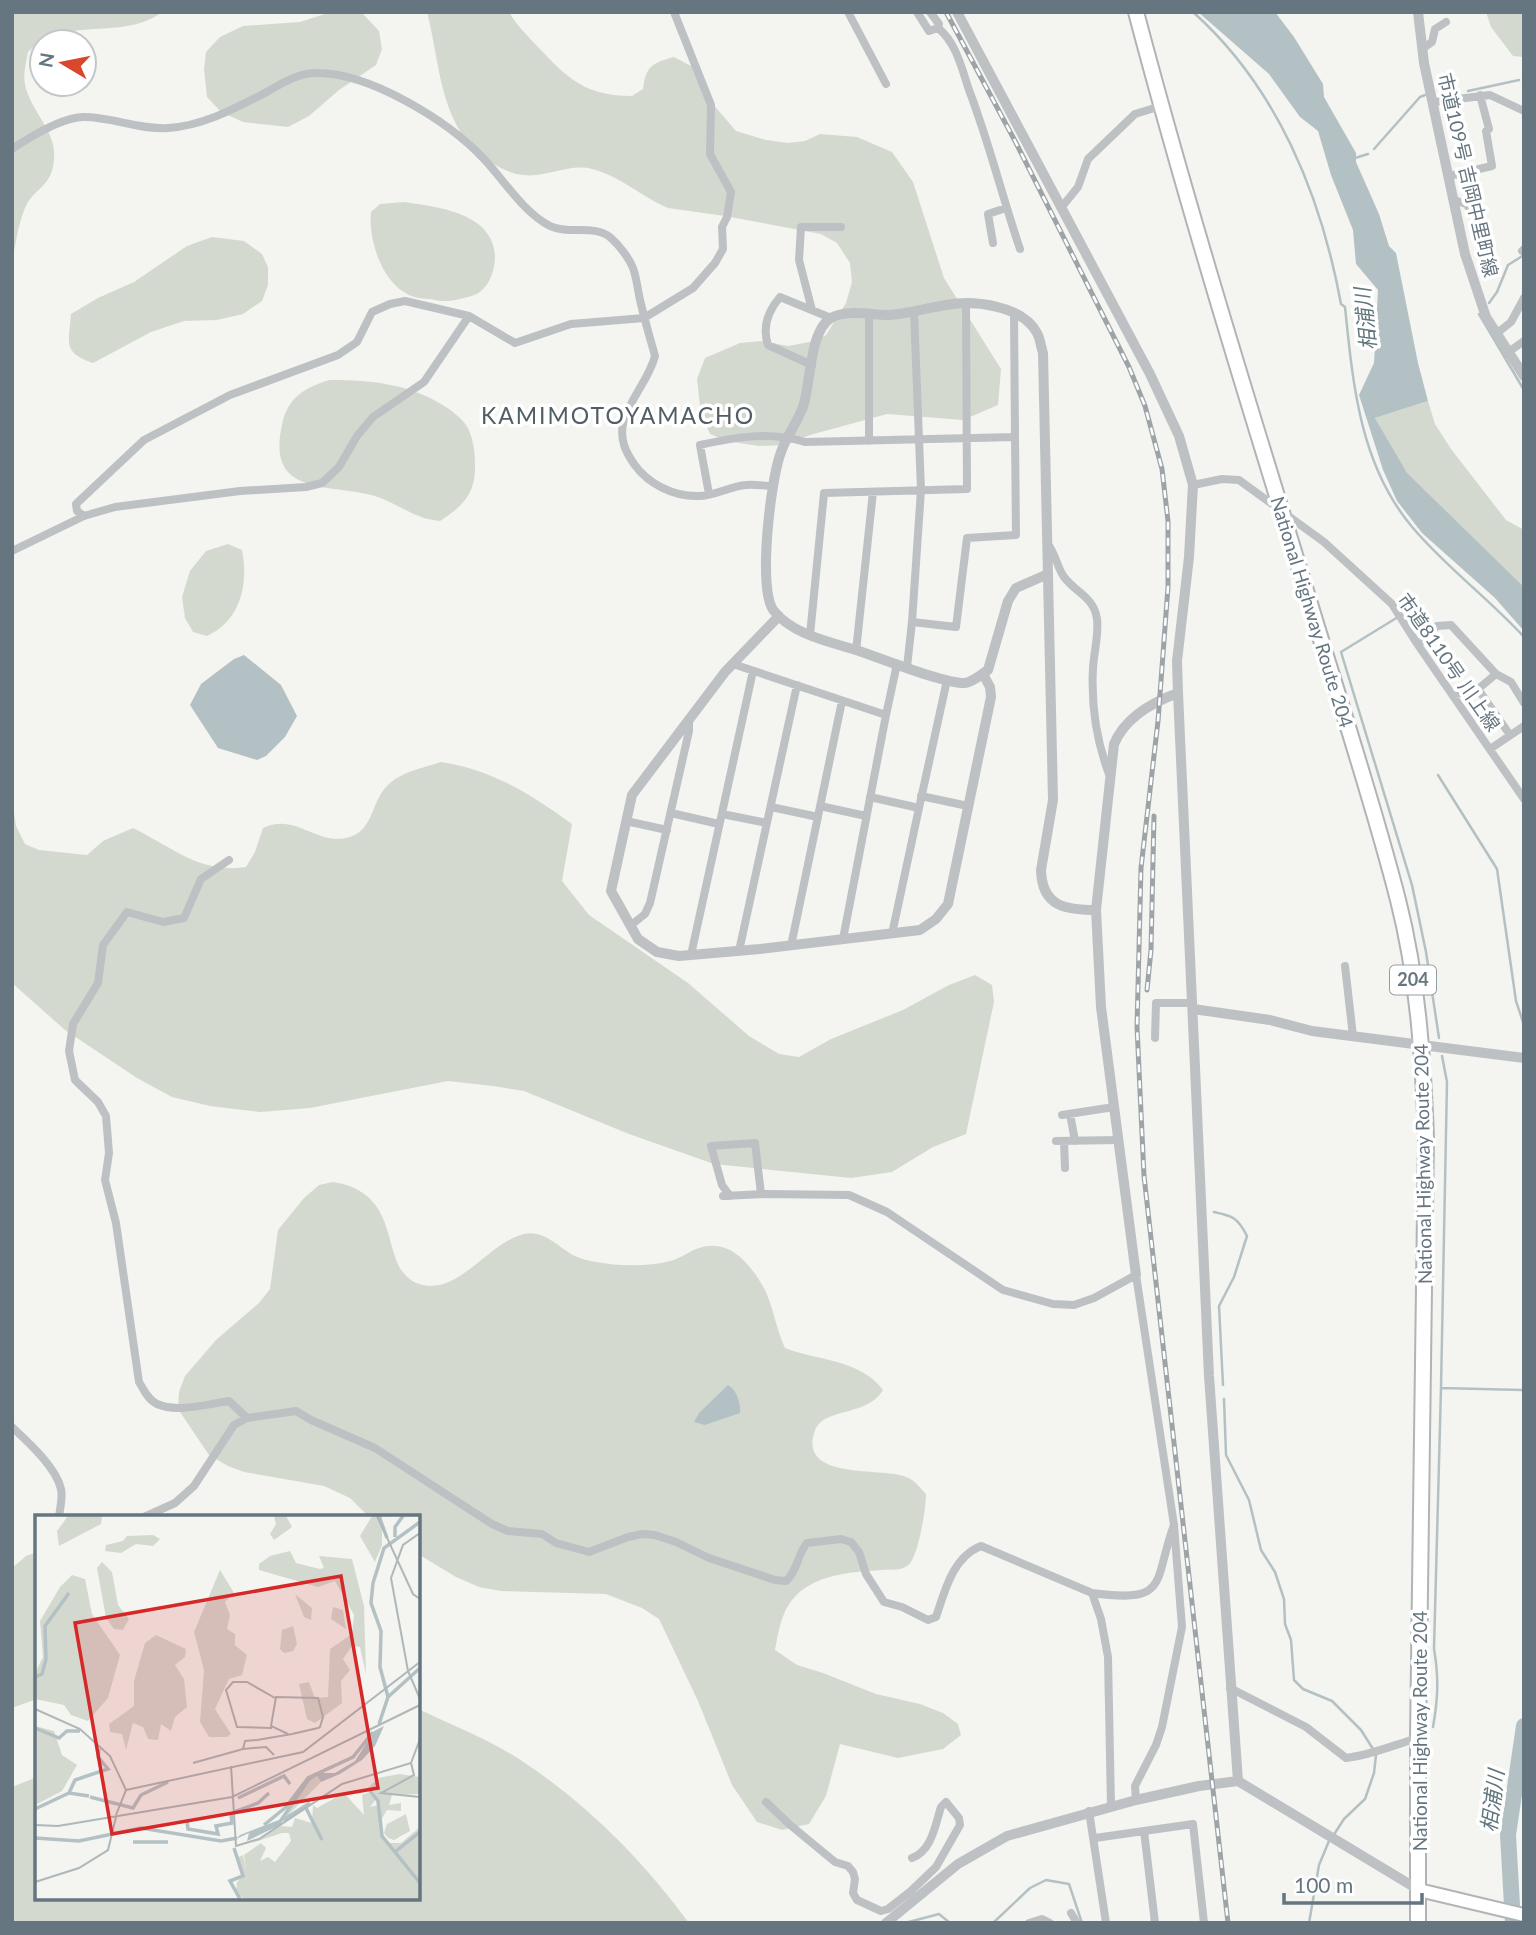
<svg xmlns="http://www.w3.org/2000/svg" width="1536" height="1935" font-family="Lato,'Noto Sans JP',sans-serif">
<style>
.green{fill:#d4d9d0}
.water{fill:#b4c1c4}
.lines{fill:none;stroke-linecap:round;stroke-linejoin:round}
.stream{stroke:#b4c1c4;stroke-width:2.5}
.river{stroke:#b4c1c4;stroke-width:16}
.primary-casing{stroke:#b1b5b8;stroke-width:16}
.trunk-casing{stroke:#b0b4b7;stroke-width:18}
.minor{stroke:#bdc1c4;stroke-width:8}
.tertiary{stroke:#bdc1c4;stroke-width:10}
.primary{stroke:#fff;stroke-width:12}
.trunk{stroke:#fff;stroke-width:14}
.rail-casing{stroke:#9da4a8;stroke-width:5}
.rail{stroke:#fff;stroke-width:2.5;stroke-dasharray:8;stroke-linecap:butt}
.labels{text-anchor:middle;stroke-width:7;stroke-linejoin:round;paint-order:stroke}
.shield{fill:#fff;stroke:#939fa6;stroke-width:2}
.shield-label{font-size:18px;font-weight:bold;fill:#657680}
.street-label{font-size:19px;fill:#657680;stroke:#fff}
.water-label{font-size:21px;font-style:italic;fill:#60777d;stroke:#fff}
.quarter-label{font-size:23px;letter-spacing:2px;fill:#525e65;stroke:#fff}
.inset-river{fill:none;stroke:#b4c1c4;stroke-width:3.5}
.inset-road{fill:none;stroke:#aeb7b9;stroke-width:2}
.view{fill:#d62828;fill-opacity:0.15;stroke:#d62828;stroke-width:3.5}
.inset-edge{fill:none;stroke:#657680;stroke-width:3.5}
</style>
<rect width="100%" height="100%" fill="#f4f4f0"/>
<path class="green" d="M12 12H162C123 42 66 14 28 52 26 63 23 73 25 84 30 111 57 131 54 159 52 188 34 187 25 208 18 225 16 243 12 261Z
M331 12H359L363 14 379 31 382 49 376 65 339 90 309 116 288 127 243 122 221 112 207 97 204 69 206 52 220 37 243 26 300 22Z
M427 12H509C517 26 527 35 538 47 568 79 586 96 632 96L643 89C646 66 652 63 674 57L695 68 706 96 736 131 766 140 788 143 805 141 820 134 857 137 892 152 913 182 944 278 1001 369 998 405 963 420 887 414 810 435 785 445 759 446 727 441 710 434 701 414 697 379 705 358 740 343 761 341 788 346 815 341 826 335 846 303 852 282 850 263 837 243 821 234 725 216 668 208C642 197 620 176 592 169 569 163 547 178 523 175 511 174 500 168 489 161 439 127 441 66 427 12Z
M1486 12H1524V57L1513 56 1491 27Z
M404 202C438 207 495 213 495 258 494 271 491 282 481 291 476 296 463 298 456 300 447 302 439 301 430 299 425 299 419 298 414 297 383 287 368 241 371 212L380 204Z
M212 237 244 241 262 254 268 267V285L262 301 243 314 217 320 184 321 151 332 93 363C62 352 69 343 71 314L98 298 134 282 187 246Z
M330 380C373 380 412 384 449 409 457 415 467 423 470 433 474 444 475 454 475 465 476 494 462 507 440 521 433 520 425 519 419 516 403 510 391 501 375 496 328 483 266 497 282 425 287 398 305 387 330 380Z
M1428 401 1435 424 1451 449 1506 520 1524 530V587L1406 473 1375 418Z
M228 544 242 550C249 585 240 621 207 636L193 632 185 618 182 597 190 571 206 551Z
M441 762C493 770 530 794 572 824L562 881 589 915 688 983 749 1036 779 1054 799 1057 831 1039 903 1010 949 985 975 975 992 985 994 1002 966 1134 933 1147 892 1172 851 1178 714 1164 629 1134 524 1091 493 1086 448 1081 310 1108 260 1112 210 1106 172 1097 137 1078 65 1030 12 983V799L16 826 25 844 39 850 87 855 103 841 133 828C172 847 200 874 246 867L255 852 263 828C297 812 316 847 350 837 374 829 371 802 387 786 400 772 423 768 441 762Z
M333 1182C410 1194 374 1274 423 1285 460 1293 488 1243 524 1234 544 1229 559 1248 575 1256 581 1259 589 1261 596 1262 618 1266 648 1267 670 1261 680 1259 689 1251 699 1248 730 1238 750 1264 764 1288 774 1308 776 1329 785 1348 818 1361 860 1359 883 1390 867 1418 821 1406 814 1433 800 1481 882 1467 906 1477 915 1480 920 1488 926 1494 926 1509 919 1550 911 1562 904 1572 892 1569 882 1570 851 1572 813 1574 792 1600 781 1614 778 1633 775 1650L797 1665 823 1673 876 1694 920 1704 943 1713 958 1724 961 1735 943 1749 898 1758 840 1744 826 1796 809 1824 782 1830 757 1822 732 1785 698 1701 659 1619 642 1608 606 1594 501 1591 479 1587 456 1577 418 1554V1517H369L350 1498 324 1486 244 1472 228 1466 209 1455 178 1409 179 1392 185 1376 216 1340 259 1303 270 1289 278 1230 304 1198 319 1185Z
M37 1552V1699L12 1708V1568L26 1556Z
M418 1709C452 1725 488 1739 519 1759 585 1802 643 1860 689 1923H12V1787L37 1777V1898H418Z"/>
<path class="water" d="M1198 12H1275L1294 37 1323 84 1324 97 1356 153V162L1379 214 1389 246 1396 253 1418 363 1428 401 1375 418 1407 473 1524 587V631L1495 598 1422 533 1397 501 1383 470 1359 395 1374 363 1378 290 1356 264 1353 230 1331 175 1318 131 1300 117 1269 74Z
M244 655 281 685 297 716 285 737 266 756 257 760 218 748 190 705 201 684 234 659Z
M728 1385C737 1390 741 1404 740 1413L705 1425 694 1422 699 1413Z"/>
<g class="lines">
<path class="stream" d="M1193 12C1277 87 1321 195 1341 304L1345 307C1353 385 1360 466 1413 528 1446 567 1489 599 1524 637
M1468 91 1519 80
M1374 149 1420 97 1425 95
M1355 158 1368 154
M1489 303 1497 292 1508 265 1524 255
M1479 314 1524 390
M1398 617 1341 652 1412 885 1426 952 1439 1038
M1438 775 1497 869 1516 1001 1524 1025
M1442 1056 1447 1082 1441 1388 1522 1390
M1214 1212C1233 1216 1238 1218 1247 1236L1234 1277 1219 1306 1223 1385
M1224 1399 1226 1455 1249 1500 1261 1550 1275 1572 1284 1599 1285 1624 1291 1640 1294 1680 1303 1689 1332 1701 1361 1730 1373 1749
M1433 1727C1438 1699 1439 1677 1434 1649L1441 1388
M1333 1836 1344 1819 1365 1799 1374 1773 1376 1755
M905 1923 939 1914 950 1923
M993 1923 1030 1888 1046 1880 1069 1884 1082 1923
M1309 1923 1319 1865 1329 1841"/>
<path class="river" d="M1513 1923 1508 1835 1524 1726"/>
<g class="primary-casing">
<path id="primary" d="M1419 1890 1524 1915"/>
</g>
<g class="trunk-casing">
<path id="trunk" d="M1136 12C1188 209 1248 402 1308 597 1338 697 1372 798 1398 900 1418 978 1423 1058 1426 1138L1418 1738V1923"/>
</g>
<path class="minor" d="M848 12 886 84
M917 12 929 31 938 28
M930 12 939 24 938 28C956 42 962 69 969 90 989 142 1002 196 1020 249
M1422 49 1432 42 1435 29 1446 22
M1433 102 1490 95 1524 111
M12 149C30 137 63 117 84 117 112 117 140 130 168 128 202 126 234 109 263 94 279 85 297 73 316 73 369 72 448 121 483 158 504 180 523 212 550 226 568 235 596 224 611 238 619 245 629 258 633 268 637 279 638 293 641 304 645 321 650 338 655 356 649 380 629 399 623 424 620 439 625 451 634 464 648 484 674 497 699 496 715 496 730 486 746 485 755 484 764 486 773 486
M1449 176 1492 166 1486 131 1489 129 1480 95
M1454 200 1466 204 1487 230
M1061 208 1078 187 1088 159 1135 114 1161 106
M993 243 988 214 1006 208
M1522 251 1524 249
M812 310 799 260 801 227H841
M914 312 921 490 912 622 956 627 967 538 1016 535 1015 437
M869 314V441
M1496 334 1511 322 1524 298
M1507 353 1524 341
M812 365 768 345C762 327 768 311 780 297L831 318
M1193 485 1222 479 1239 480 1324 542 1392 604 1418 645 1524 799
M709 494 700 445C736 437 770 431 805 442L1015 437 1014 313
M84 516 77 511 76 504 144 440 230 395 338 355 357 342 372 312 390 304 405 301 469 316 515 343 571 324 644 318 693 288 715 263 723 249 722 227 727 217 731 192 710 154 711 105 674 12
M1048 544C1056 555 1057 567 1064 577 1076 593 1094 597 1097 619 1099 634 1094 652 1093 668 1091 705 1096 740 1109 774
M12 551 84 516 115 507 240 491 306 487 322 483 339 467 357 436 373 417 424 382 469 316
M810 635 824 493 967 489 966 303
M1418 645 1437 626 1451 625 1496 674 1511 682 1524 703
M856 651 873 492
M733 664 886 715 843 939
M907 667 912 622
M1496 674 1478 689 1510 735
M1452 694 1480 691
M886 715 897 664
M1490 749 1524 726
M921 796 968 806
M870 797 919 808 947 680
M820 806 866 816
M771 807 818 817
M671 813 719 824
M722 814 767 823
M626 821 667 830
M229 860 201 879 184 918 163 922 127 912 103 945 98 983 73 1024 69 1051 75 1080 98 1102 106 1116 109 1153 105 1180 116 1223 139 1382C144 1390 148 1400 157 1404 177 1413 208 1404 229 1401L247 1418
M630 926 645 914 650 903 689 731V721
M892 934 919 808
M791 946 842 701
M739 951 797 685
M691 955 753 671
M1345 966 1353 1036
M1155 1038 1156 1003H1193
M1070 1114 1075 1141
M1062 1115 1114 1107
M1056 1141 1118 1140
M1064 1141 1065 1168
M723 1196 765 1194 849 1195 887 1212 1003 1290 1053 1304 1074 1305 1094 1298 1136 1275 1174 1525 1182 1627 1162 1727 1156 1745 1135 1786 1136 1800
M730 1196 722 1185 711 1146 755 1143 761 1194
M12 1427C28 1442 56 1467 61 1489 63 1498 60 1508 59 1517
M144 1517 175 1503 194 1486 234 1425 247 1418 296 1411 311 1420 375 1448 492 1524 508 1531 542 1534 556 1543 589 1552 628 1537 642 1534 655 1535 676 1542 709 1558 775 1580 786 1581C798 1570 797 1555 807 1543L841 1539 851 1542 859 1552 866 1574 884 1602 902 1607 928 1620 936 1617C945 1590 953 1557 981 1546L1092 1593C1171 1604 1153 1581 1174 1525
M1092 1593 1101 1619 1108 1657 1111 1806
M1230 1688 1306 1727 1346 1758C1371 1755 1394 1745 1418 1738
M766 1802 789 1824 835 1862 848 1866 853 1872 855 1879 853 1893 857 1900 881 1911 888 1909 911 1891
M1089 1811 1106 1923
M1144 1831 1155 1923
M1095 1838 1193 1824 1204 1923
M912 1858C932 1850 935 1826 941 1807L946 1802 959 1818 960 1825 936 1867 911 1891 912 1893
M1071 1913 1077 1923
M1029 1923 1042 1919 1050 1923"/>
<path class="tertiary" d="M957 12 1150 374 1179 436 1193 485 1189 557 1177 661 1178 693 1209 1376 1238 1781
M1418 12 1424 63 1465 254 1486 317 1524 376
M1048 574 1016 588 1008 601 988 670C982 674 973 682 965 683 947 685 880 658 859 651 831 642 793 635 774 611 757 591 771 480 780 455 785 438 797 423 803 407 811 384 809 331 831 318 846 309 871 315 888 315 908 314 926 308 946 305 973 300 1022 305 1037 333 1040 338 1041 347 1043 353L1053 800 1041 870C1042 907 1066 910 1096 910
M779 616 725 672 632 795 611 891 638 939 657 952 679 956 760 949 920 930 936 919 948 904 991 697 990 687 983 674
M1193 1009 1270 1020 1312 1031 1524 1058
M1136 1275 1101 1007 1096 910 1114 744C1125 718 1153 702 1178 693
M886 1923 958 1864 1007 1836 1136 1800 1199 1786 1238 1781 1419 1890"/>
<use href="#primary" class="primary"/>
<use href="#trunk" class="trunk"/>
<g class="rail-casing">
<path id="rail" d="M946 12 1015 141 1129 367 1145 406 1162 469 1168 521V587L1158 721 1141 868 1137 1027 1144 1176 1228 1923
M1147 990 1151 950 1154 816"/>
</g>
<use href="#rail" class="rail"/>
</g>
<g class="labels">
<rect class="shield" x="1390" y="965.5" width="46" height="29" rx="5"/>
<g class="shield-label">
<text x="1413" y="986">204</text>
</g>
<g class="street-label">
<text transform="translate(1468 175) rotate(77)" y="7">市道109号 吉岡中里町線</text>
<text transform="translate(1312 612) rotate(73)" y="7">National Highway Route 204</text>
<text transform="translate(1449 662) rotate(55)" y="7">市道8110号 川上線</text>
<text transform="translate(1423 1164) rotate(-91)" y="7">National Highway Route 204</text>
<text transform="translate(1420 1731) rotate(-90)" y="7">National Highway Route 204</text>
</g>
<g class="water-label">
<text transform="translate(1366 319) rotate(-96)" y="7">相浦川</text>
<text transform="translate(1493 1801) rotate(-83)" y="7">相浦川</text>
</g>
<g class="quarter-label">
<text x="618" y="424">KAMIMOTOYAMACHO</text>
</g>
</g>
<g transform="translate(35 1515)">
<rect width="385" height="385" fill="#f4f4f0"/>
<path d="M33 1H67L66 9 24 31 22 16ZM239 1H251L257 12 239 25 235 19 241 9ZM337 1H347V30L340 47 325 21ZM118 20 125 24 118 31 101 29 86 38 70 36 71 30 88 26 92 21ZM255 36 261 48 285 54 289 53 284 41 317 44 329 91 331 159 325 132 317 131 308 144 315 155 306 166 307 188 280 208 272 204 264 169 274 167 280 183 293 182 295 134 317 119 319 100 300 66 283 72 224 55V49L235 41ZM67 47 77 57 83 90 94 104 88 115 79 114 71 103 62 53ZM185 55 199 78 190 87 195 100 192 114 200 119V130L212 140 207 160 194 164 180 194 196 219 192 222H174L165 207 169 155 159 117ZM37 60 50 64 57 99 85 140 73 183 53 206 36 200 29 190 0 184V158L8 142 5 106 25 72ZM260 79 277 93 276 105 269 102ZM298 92 308 95 311 114 296 104ZM258 111 262 129 258 136 249 138 245 134 247 115ZM121 120 151 134 150 142 140 150 149 164 152 192 140 202 136 216 126 209 123 225 113 224 108 212 98 208 91 235 87 219 75 217 74 209 99 191V166L110 128ZM0 211 19 216 27 240 42 250 27 276 0 290ZM364 259 385 262V279L357 280 354 290 366 288V296L352 295 346 305 347 322 352 328H366L385 312V384H210L201 379 202 367 209 361 201 343 208 340 211 355 209 340 226 328 231 333 225 346 233 342 240 347 256 326 254 318H247L217 328 246 311 257 312 260 303 277 308 278 290 282 293 309 278 329 300 327 280 335 277 341 284 335 292 343 290 344 286 335 271 343 263ZM282 261 286 267 248 305 275 266ZM371 299 375 316 359 325 353 323 349 318 352 309Z" fill="#d4d9d0"/>
<path d="M349 211 340 231 327 245 305 259 286 267 282 261 275 266 245 310 212 326 214 318 201 324 205 320 244 305 271 266 285 258H300L320 246 339 216Z" fill="#b4c1c4"/>
<path class="inset-river" d="M344 1 352 23M360 22V12L368 1M0 162 7 159 11 144 10 111 34 78M353 182 345 152 346 116 336 88 338 68 349 33 385 7M344 209 353 182 385 153M0 213 24 223 32 216H45M333 273 343 286 347 321 385 368M34 278 40 265 73 254 63 242 64 234M55 282 98 293 106 280 133 267M203 283 249 261 255 269M271 293 287 325M0 294 34 278 54 281M199 297 223 288 234 278M248 305 275 288M152 306 153 314 183 319 181 311 197 308 196 299M229 310 251 292 273 263 318 242 338 217M0 323 44 326 106 313 186 326 202 323M98 327H133M199 333 208 361 195 366 205 384M361 336 385 317"/>
<path class="inset-road" d="M342 1 378 79 385 84M385 18 368 30 356 63 373 156 385 184M0 194 45 214 75 241 91 275 81 300M237 213 202 212 191 175 198 167H212L240 183M208 234 210 226 222 225 257 219 283 213 285 212 288 202 283 183 241 182 236 211 253 219M158 248 208 234 231 232 239 240M376 248 379 260 346 278 385 282M196 251 201 331 224 324 307 269 376 248 385 224M91 275 268 237 385 147M0 310 23 311 197 282 385 190M0 367 44 353 73 335 81 302"/>
<path class="view" d="M306 61 343 273 77 319 40 108Z"/>
<rect width="385" height="385" class="inset-edge"/>
</g>
<rect width="1536" height="1935" fill="none" stroke="#657680" stroke-width="28"/>
<g transform="translate(63 63) rotate(280)"><circle r="33" fill="#ffffff" stroke="#c1c8cc" stroke-width="2"/>
<path d="M0-5L12 26L0 18L-12 26Z" fill="#d9472c"/>
<text y="-10" font-size="19" font-weight="bold" text-anchor="middle" fill="#657680">N</text>
</g>
<path d="M1284 1893v10h138v-10" fill="none" stroke="#657680" stroke-width="3.5"/>
<text x="1294" y="1893" font-size="21" fill="#657680" stroke="#ffffff" stroke-width="5" paint-order="stroke">100 m</text>
</svg>
